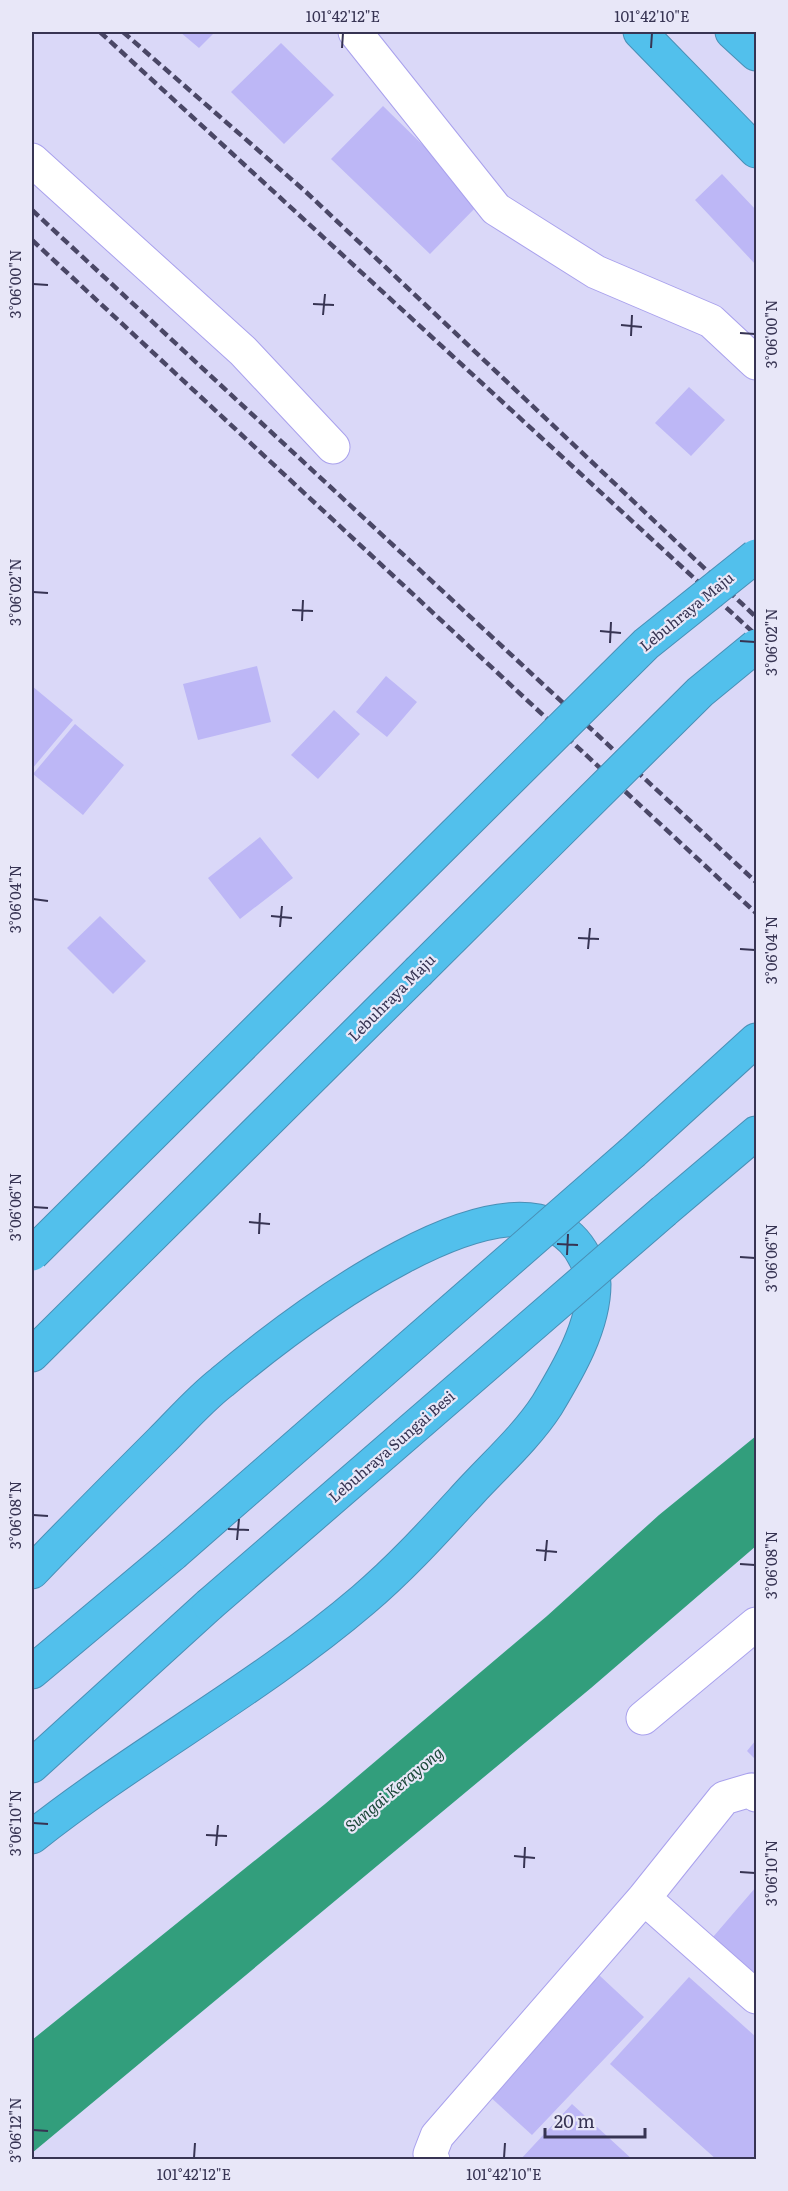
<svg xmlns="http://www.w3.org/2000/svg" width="788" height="2191" font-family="Literata,serif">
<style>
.water{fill:#329e7c}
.building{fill:#bdb7f6}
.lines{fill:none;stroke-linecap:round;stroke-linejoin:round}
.minor-casing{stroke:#a9a1ed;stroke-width:35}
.highway-casing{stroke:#498fb6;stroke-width:35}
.minor{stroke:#fff;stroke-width:33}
.highway{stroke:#52c0ec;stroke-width:33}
.rail{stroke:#4a4766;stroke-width:4.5;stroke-dasharray:9 4.5;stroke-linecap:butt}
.highway-bridge-casing{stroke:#498fb6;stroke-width:35;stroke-linecap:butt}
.highway-bridge{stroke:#52c0ec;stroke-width:33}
.ticks{fill:none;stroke:#373453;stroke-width:2}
.labels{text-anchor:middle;stroke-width:4.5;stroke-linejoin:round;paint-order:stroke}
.street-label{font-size:15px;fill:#373453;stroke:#e8e7f8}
.water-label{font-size:16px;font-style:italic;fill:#1b4839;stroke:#e8e7f8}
.neatline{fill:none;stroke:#373453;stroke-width:2}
.ticks-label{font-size:15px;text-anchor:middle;fill:#373453}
</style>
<rect width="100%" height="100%" fill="#dad8f8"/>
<path class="water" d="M756 1436V1546L591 1688 32 2153V2040L325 1804 547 1616 659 1515Z"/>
<path class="building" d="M180 32H215L199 48Z
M281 43 334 95 284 144 231 92Z
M383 106 481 202 430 254 331 159Z
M722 174 756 210V265L695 200Z
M689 387 725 420 691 456 655 423Z
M257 666 271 722 198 740 183 684Z
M386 676 417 702 387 737 356 712Z
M32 686 73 720 32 769Z
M334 710 360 734 318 779 291 755Z
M75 724 124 765 83 815 33 774Z
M260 837 293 878 240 919 208 878Z
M100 916 146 961 113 994 67 948Z
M756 1740V1760L747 1751Z
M756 1887V1975L713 1937Z
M599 1975 644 2017 532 2135 487 2094Z
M689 1977 756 2037V2160H717L610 2064Z
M572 2104 633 2160H520Z"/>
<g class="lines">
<g class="minor-casing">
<path id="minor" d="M355 32 496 209 596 272 711 321 756 363
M32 160 243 351 333 447
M643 1718 756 1624
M644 1898 756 1997
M433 2160 430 2154 437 2136 644 1898 724 1798 751 1790 756 1795"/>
</g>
<g class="highway-casing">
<path id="highway" d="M640 32 756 151
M732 32 756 54
M633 1152 756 1040
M664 1211 756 1133
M32 1355 418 972
M32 1572C74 1528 118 1484 161 1441 181 1421 200 1399 222 1382 282 1332 523 1140 584 1256 588 1264 594 1275 594 1284 594 1326 568 1370 547 1405 527 1436 496 1464 471 1491 436 1529 402 1567 363 1600 260 1688 138 1753 32 1837
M32 1672 173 1554
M32 1766 209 1605"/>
</g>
<use href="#minor" class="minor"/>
<use href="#highway" class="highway"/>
<path class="rail" d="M100 32 756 635
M123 32 306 192 756 617
M32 210 756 882
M32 240 756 913"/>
<g class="highway-bridge-casing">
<path id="highway-bridge" d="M418 972 700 692 756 646
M32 1254 646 644 756 556
M173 1554 633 1152
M209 1605 664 1211"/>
</g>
<use href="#highway-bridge" class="highway-bridge"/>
</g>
<path class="ticks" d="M342 48 343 33M651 48 652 33M33 284 48 285M313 304 334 305M323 315 325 294M621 325 642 327M740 333 755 334M631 336 632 315M33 592 48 593M292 610 313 611M302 621 303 600M600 631 621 633M740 641 755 642M610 643 611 622M33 899 48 901M271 916 292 918M280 927 282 906M578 938 599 939M588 949 590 928M740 949 755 950M33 1207 48 1208M249 1222 270 1224M259 1234 260 1213M557 1244 578 1245M567 1255 568 1234M740 1257 755 1258M33 1515 48 1516M228 1529 249 1530M237 1540 239 1519M536 1550 557 1552M545 1561 547 1540M740 1564 755 1565M33 1823 48 1824M206 1835 227 1836M216 1846 218 1825M514 1856 535 1858M524 1868 525 1847M740 1872 755 1873M33 2130 48 2131M194 2158 195 2143M504 2158 505 2143"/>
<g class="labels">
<g class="street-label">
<text transform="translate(687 612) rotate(-39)" y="5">Lebuhraya Maju</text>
<text transform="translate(392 998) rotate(-45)" y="5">Lebuhraya Maju</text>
<text transform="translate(392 1447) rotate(-41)" y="5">Lebuhraya Sungai Besi</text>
</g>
<g class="water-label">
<text transform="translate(394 1789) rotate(-40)" y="6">Sungai Kerayong</text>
</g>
</g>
<rect width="788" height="2191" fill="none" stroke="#e8e7f8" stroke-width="66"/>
<path d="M545 2128v9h100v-9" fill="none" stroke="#373453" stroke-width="3"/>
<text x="554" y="2128" font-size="18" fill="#373453" stroke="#e8e7f8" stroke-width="4.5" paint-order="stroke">20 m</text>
<rect x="33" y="33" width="722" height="2125" class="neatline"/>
<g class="ticks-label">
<text x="343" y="22">101°42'12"E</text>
<text x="652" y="22">101°42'10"E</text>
<text transform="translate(16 284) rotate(-90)" y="5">3°06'00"N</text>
<text transform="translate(772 334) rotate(-90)" y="5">3°06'00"N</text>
<text transform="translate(16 592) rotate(-90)" y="5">3°06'02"N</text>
<text transform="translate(772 642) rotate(-90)" y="5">3°06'02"N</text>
<text transform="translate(16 899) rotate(-90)" y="5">3°06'04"N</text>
<text transform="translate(772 950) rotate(-90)" y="5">3°06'04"N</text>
<text transform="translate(16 1207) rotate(-90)" y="5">3°06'06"N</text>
<text transform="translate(772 1258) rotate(-90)" y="5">3°06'06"N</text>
<text transform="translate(16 1515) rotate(-90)" y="5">3°06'08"N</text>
<text transform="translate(772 1565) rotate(-90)" y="5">3°06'08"N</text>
<text transform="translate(16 1823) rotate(-90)" y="5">3°06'10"N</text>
<text transform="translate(772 1873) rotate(-90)" y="5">3°06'10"N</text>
<text transform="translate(16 2130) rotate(-90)" y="5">3°06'12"N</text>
<text x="194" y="2180">101°42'12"E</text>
<text x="504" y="2180">101°42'10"E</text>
</g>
</svg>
